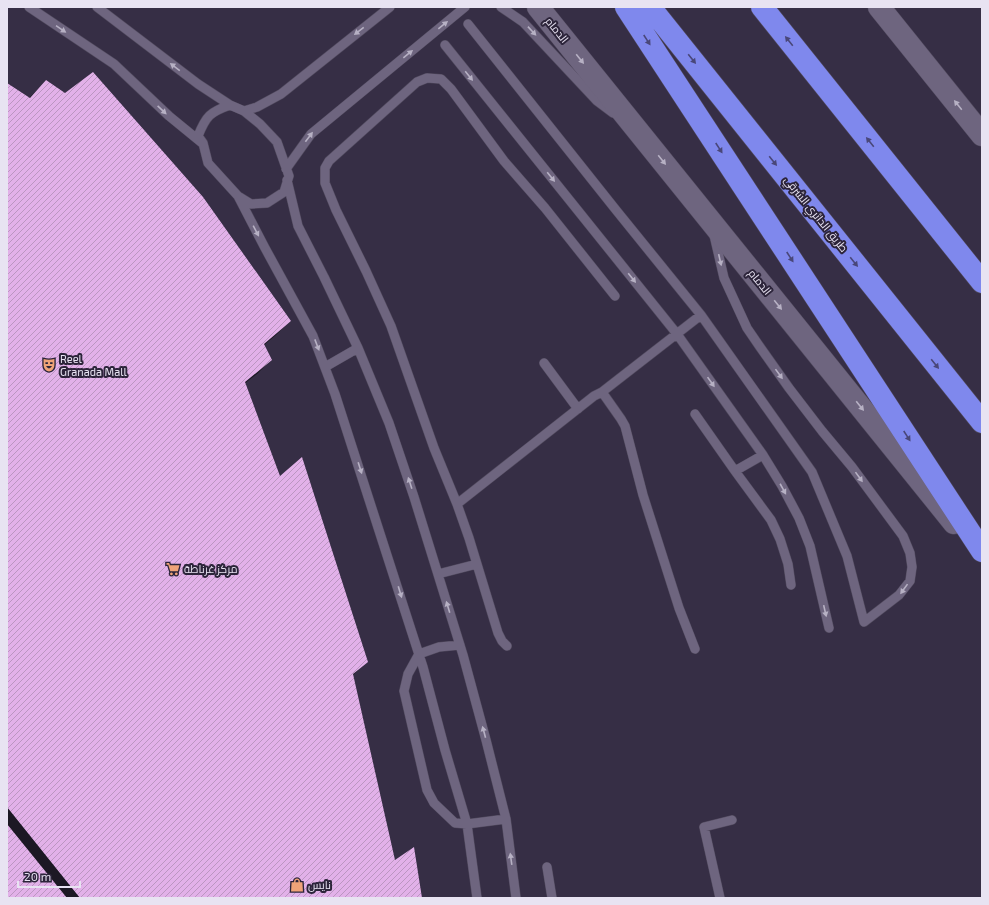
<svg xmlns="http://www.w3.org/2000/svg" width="989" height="905" font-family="'Exo 2',Cairo,sans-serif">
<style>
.shadow{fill:#0007}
.building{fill:url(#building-hatch)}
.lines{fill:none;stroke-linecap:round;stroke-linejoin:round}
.lane-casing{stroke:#524b5f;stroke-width:10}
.secondary-casing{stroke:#524b5f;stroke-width:23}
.highway-casing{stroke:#524b5f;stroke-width:23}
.lane{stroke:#6e657f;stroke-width:9}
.secondary{stroke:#6e657f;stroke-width:22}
.highway{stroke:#7f88ed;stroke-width:22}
.oneway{fill:#b7b1c4}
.oneway2{fill:#494779}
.labels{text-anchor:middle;stroke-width:4;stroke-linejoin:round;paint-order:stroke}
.street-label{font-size:11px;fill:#e8e3f2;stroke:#2c243a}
.poi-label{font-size:11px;fill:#e8e3f2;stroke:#2c243a;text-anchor:start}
</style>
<defs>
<pattern id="building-hatch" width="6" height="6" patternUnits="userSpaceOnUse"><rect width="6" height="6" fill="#e2b1e9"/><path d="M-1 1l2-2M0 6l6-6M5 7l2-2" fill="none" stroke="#bb96c1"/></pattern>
</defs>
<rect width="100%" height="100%" fill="#362e45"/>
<path class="shadow" d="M46 81 290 321 276 335 263 346 271 360 257 374 244 384 280 478 367 661 352 676 394 862 421 898H7V84L29 98Z"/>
<path class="building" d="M93 72 203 197 291 321 264 344 272 360 245 382 280 476 302 457 368 662 353 674 395 860 414 847 422 898H80L7 807V83L30 98 46 80 65 93Z
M7 824 67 898H7Z"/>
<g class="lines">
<g class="lane-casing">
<path id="lane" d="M29 7 114 64 169 116 202 143
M97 7 198 84 230 105
M501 7 523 22 597 101 613 113
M468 24 616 210 701 315 812 472 847 556 864 622 899 595 910 581 912 567 910 553 903 536 852 467 822 431 789 388 760 347 747 328 724 278 714 235
M445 45 677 334 763 455 782 486 799 518 810 546 829 628
M230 105 244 111 260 124 277 142 289 176 284 192 267 203 251 204 238 196 208 163 203 143 198 136C206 116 210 112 230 105Z
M244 111 257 107 281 94 390 7
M286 169 311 134 465 7
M287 180 298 226 324 277 358 348 389 423 414 497 463 655 486 740 506 819 516 898
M238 196 265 248 313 336 335 394 423 667 445 750 467 824 477 898
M544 363 578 409
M325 367 358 348
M602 392 701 315
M695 414 735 471 771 520 780 539 788 564 791 585
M735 471 763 455
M457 504 434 448 391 326 366 271 336 210 325 183V168L329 161 417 82 427 78 441 79 451 89 504 161 545 208 615 296
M438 574 477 564
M460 645 439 647 419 654 408 674 404 691 427 790 434 803 455 823 467 824 506 819
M507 646 502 641 498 633 469 538 457 504 594 396 602 392 621 419 625 426 643 495 679 608 695 649
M547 867 552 898
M720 898 704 827 732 820"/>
</g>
<g class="secondary-casing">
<path id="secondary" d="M538 7 954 523
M879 7 982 135"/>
</g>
<g class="highway-casing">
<path id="highway" d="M626 7 982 551
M650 7 982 422
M762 7 982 282"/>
</g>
<use href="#lane" class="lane"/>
<use href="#secondary" class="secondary"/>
<use href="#highway" class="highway"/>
</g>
<defs><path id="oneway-solid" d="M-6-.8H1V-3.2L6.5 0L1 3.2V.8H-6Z"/></defs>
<g class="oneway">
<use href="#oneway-solid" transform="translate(443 25) rotate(-39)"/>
<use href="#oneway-solid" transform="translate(61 29) rotate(34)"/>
<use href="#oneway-solid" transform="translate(359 31) rotate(142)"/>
<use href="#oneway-solid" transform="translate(532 31) rotate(47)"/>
<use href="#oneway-solid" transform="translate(408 54) rotate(-39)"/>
<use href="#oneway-solid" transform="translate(580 59) rotate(51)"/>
<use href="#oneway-solid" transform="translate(175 67) rotate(-143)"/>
<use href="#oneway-solid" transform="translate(469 76) rotate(51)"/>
<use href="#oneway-solid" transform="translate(958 105) rotate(-129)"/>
<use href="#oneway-solid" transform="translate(162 110) rotate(43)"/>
<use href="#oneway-solid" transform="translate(309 137) rotate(-53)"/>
<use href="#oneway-solid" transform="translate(662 160) rotate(51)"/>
<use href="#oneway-solid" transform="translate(551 177) rotate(51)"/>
<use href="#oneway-solid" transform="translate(256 231) rotate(62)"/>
<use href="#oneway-solid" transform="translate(720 260) rotate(77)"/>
<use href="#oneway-solid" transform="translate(632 278) rotate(51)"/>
<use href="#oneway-solid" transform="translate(778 305) rotate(51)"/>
<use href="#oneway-solid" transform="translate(317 345) rotate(69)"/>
<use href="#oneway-solid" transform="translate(779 374) rotate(54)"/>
<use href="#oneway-solid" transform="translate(711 382) rotate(55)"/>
<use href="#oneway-solid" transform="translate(860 406) rotate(51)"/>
<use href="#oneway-solid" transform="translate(360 468) rotate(72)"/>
<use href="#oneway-solid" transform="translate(859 477) rotate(54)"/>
<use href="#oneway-solid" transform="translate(410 483) rotate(-108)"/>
<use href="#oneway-solid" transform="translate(783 489) rotate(61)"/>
<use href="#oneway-solid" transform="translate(904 589) rotate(126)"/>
<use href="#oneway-solid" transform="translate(400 592) rotate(73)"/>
<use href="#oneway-solid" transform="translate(448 607) rotate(-107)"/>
<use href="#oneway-solid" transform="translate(825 611) rotate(77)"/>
<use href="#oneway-solid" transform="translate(484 732) rotate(-105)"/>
<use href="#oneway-solid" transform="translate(511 859) rotate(-98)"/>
</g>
<g class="oneway2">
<use href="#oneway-solid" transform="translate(647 40) rotate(57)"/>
<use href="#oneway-solid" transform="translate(789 41) rotate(-129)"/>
<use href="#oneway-solid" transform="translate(692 59) rotate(51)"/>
<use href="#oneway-solid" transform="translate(870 142) rotate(-129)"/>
<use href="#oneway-solid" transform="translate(719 148) rotate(57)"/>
<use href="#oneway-solid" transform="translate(773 161) rotate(51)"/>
<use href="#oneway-solid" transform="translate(790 257) rotate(57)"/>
<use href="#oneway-solid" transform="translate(854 262) rotate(51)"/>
<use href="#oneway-solid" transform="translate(935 364) rotate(51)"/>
<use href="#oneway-solid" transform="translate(907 436) rotate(57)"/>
</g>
<defs>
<g id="theatre-bare" transform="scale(1.08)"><path d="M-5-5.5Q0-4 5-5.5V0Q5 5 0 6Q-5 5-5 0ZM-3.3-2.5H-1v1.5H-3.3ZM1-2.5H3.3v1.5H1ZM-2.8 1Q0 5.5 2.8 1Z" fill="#efa378" stroke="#2c243a" stroke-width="2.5" paint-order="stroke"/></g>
<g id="supermarket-bare" transform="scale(1.08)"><path d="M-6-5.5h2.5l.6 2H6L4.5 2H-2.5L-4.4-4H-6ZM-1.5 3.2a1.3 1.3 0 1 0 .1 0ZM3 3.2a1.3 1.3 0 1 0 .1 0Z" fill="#efa378" stroke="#2c243a" stroke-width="2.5" paint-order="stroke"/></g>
<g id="shop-bare" transform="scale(1.08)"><path d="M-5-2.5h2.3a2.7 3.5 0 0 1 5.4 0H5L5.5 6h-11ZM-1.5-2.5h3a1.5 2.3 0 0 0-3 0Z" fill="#efa378" stroke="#2c243a" stroke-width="2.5" paint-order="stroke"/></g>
</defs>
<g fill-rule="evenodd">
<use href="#theatre-bare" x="49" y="365"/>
<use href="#supermarket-bare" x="173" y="569"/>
<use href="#shop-bare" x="297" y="885"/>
</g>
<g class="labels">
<g class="street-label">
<text transform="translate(557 30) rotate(51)" y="4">الدمام</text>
<text transform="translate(816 214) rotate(51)" y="4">طريق الدائري الشرقي</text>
<text transform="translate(760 282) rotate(51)" y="4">الدمام</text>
</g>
<g class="poi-label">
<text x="60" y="363">Reel<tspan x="60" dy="13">Granada Mall</tspan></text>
<text x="184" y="573">مركز غرناطة</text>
<text x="308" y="889">نايس</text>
</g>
</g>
<rect width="989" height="905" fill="none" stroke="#e8e3f2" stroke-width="16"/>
<path d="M18 881v6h62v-6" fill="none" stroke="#e8e3f2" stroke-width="2"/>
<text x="24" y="881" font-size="12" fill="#e8e3f2" stroke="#2c243a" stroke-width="3" paint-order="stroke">20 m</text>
</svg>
